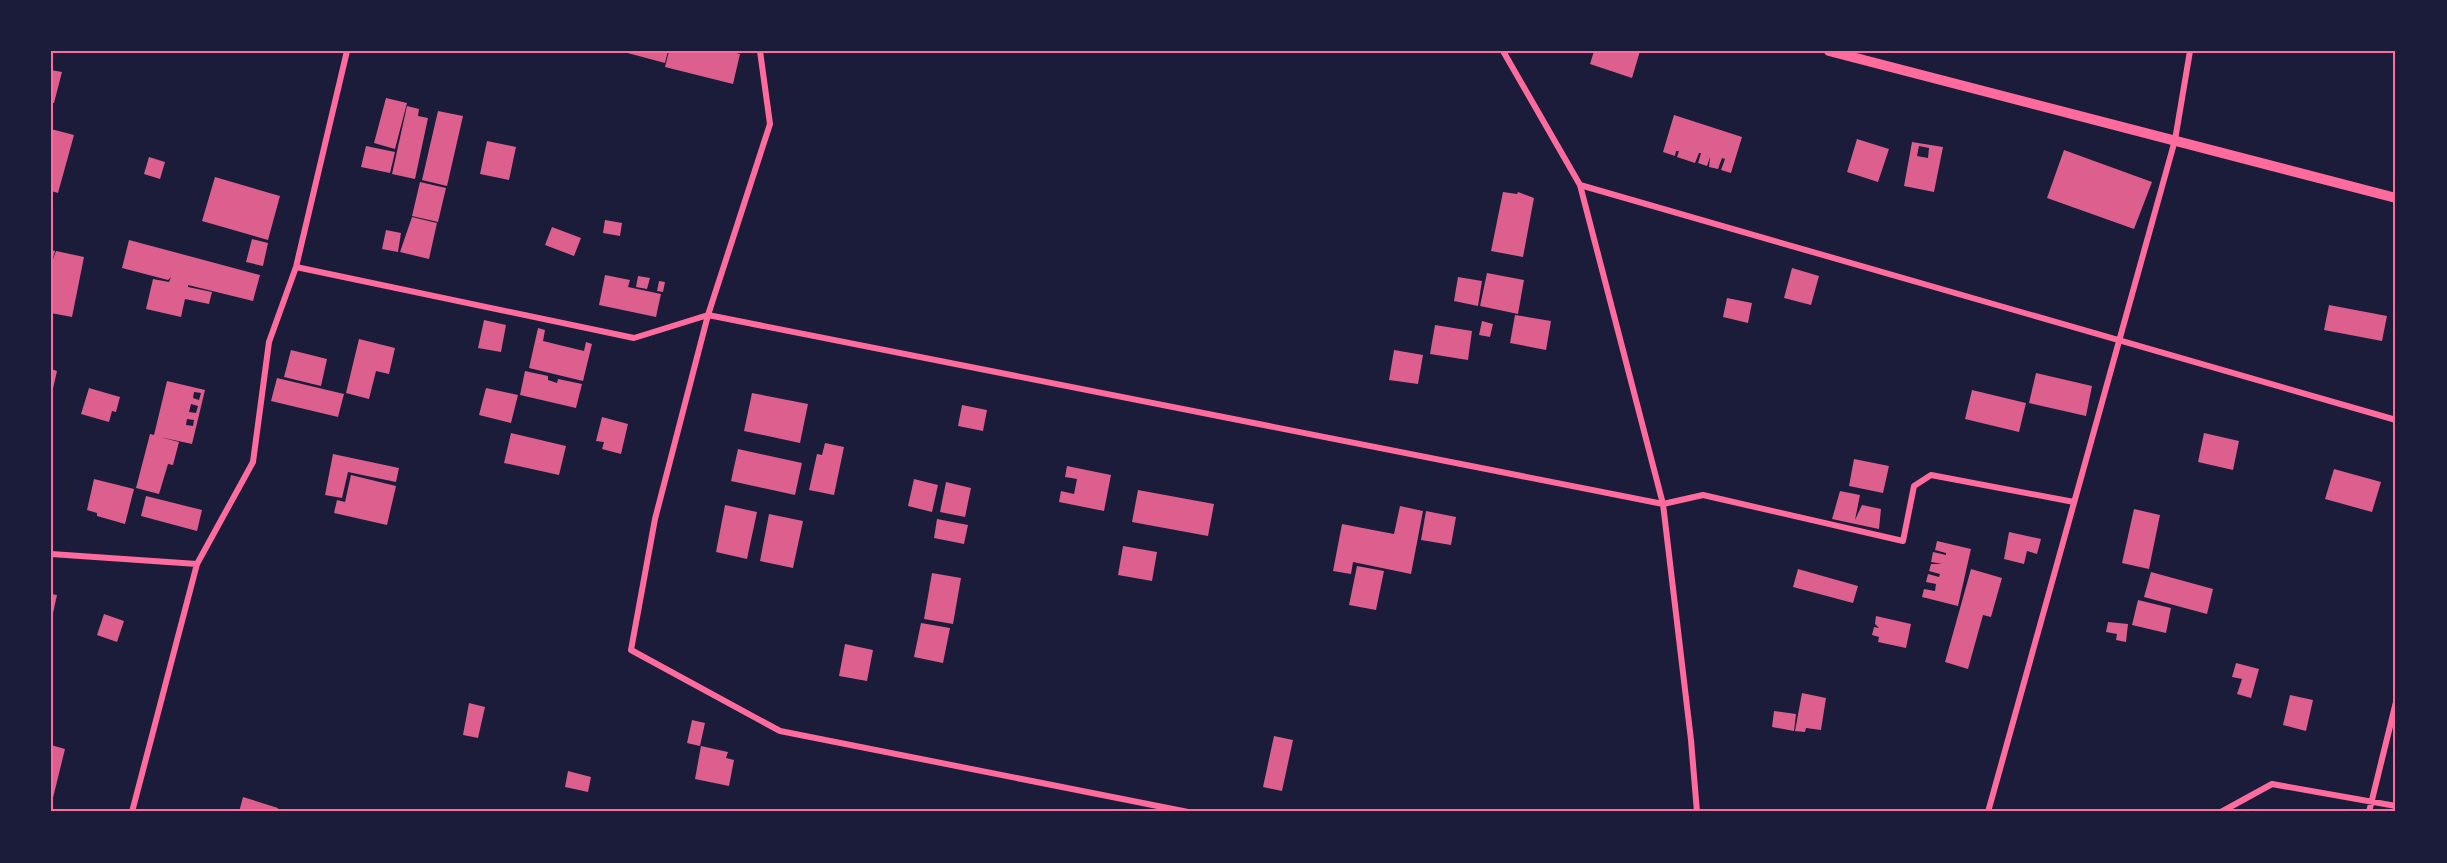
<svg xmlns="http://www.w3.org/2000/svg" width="2447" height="863" font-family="'IBM Plex Serif',serif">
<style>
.building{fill:#dd5f8e;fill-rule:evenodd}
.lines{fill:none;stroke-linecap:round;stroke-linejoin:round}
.minor{stroke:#ff6b9d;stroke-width:6}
.tertiary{stroke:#ff6b9d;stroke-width:10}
.neatline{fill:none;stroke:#ff6b9d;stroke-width:2}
</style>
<rect width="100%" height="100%" fill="#1b1b3a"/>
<path class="building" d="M620 51H668L665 63Z
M669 51H729L740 54 733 84 665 67Z
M1594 51H1640L1632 78 1590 64Z
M51 70 62 72 54 103H51Z
M386 98 407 103 395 149 374 143Z
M407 106 419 109 418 116 428 118 415 179 392 174Z
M438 111 463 116 447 186 422 180Z
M1674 115 1742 137 1731 173 1721 170 1725 159 1722 158 1718 169 1709 167 1710 157 1707 166 1698 163 1701 153H1699L1695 163 1677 157 1679 151H1676L1675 156 1663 152Z
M51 129 74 135 58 193 51 191Z
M1857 139 1889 149 1878 182 1847 172Z
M487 141 516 147 509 180 480 174Z
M1912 142 1943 147 1934 192 1904 186ZM1919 146 1929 148 1928 158 1917 156Z
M366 146 395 152 390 173 361 167Z
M2064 150 2152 182 2134 229 2047 198Z
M149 157 165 162 160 179 144 174Z
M215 177 280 196 268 240 202 221Z
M420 182 446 188 438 222 412 216Z
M1503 192 1517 194 1518 192 1534 198 1523 257 1491 251Z
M412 217 437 223 429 259 400 252Z
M605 220 622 223 620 236 603 233Z
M552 227 581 238 574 256 545 245Z
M386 230 401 233 398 252 382 249Z
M252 239 268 243 263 266 246 262Z
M129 240 260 275 253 301 188 285V287L212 292 209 304 185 299 181 317 146 309 153 279 169 282 171 277 168 280 122 268Z
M51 250 55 251 52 262 56 251 84 257 72 317 51 313Z
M1792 268 1819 276 1811 305 1784 298Z
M1487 273 1524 280 1518 314 1480 306Z
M605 275 630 280 628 287 661 294 656 317 599 305Z
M638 276 650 278 647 289 636 287Z
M1458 277 1482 281 1478 306 1454 301Z
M659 281 665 282 663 292 657 291Z
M1727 298 1752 303 1748 323 1723 317Z
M2329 305 2387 316 2382 341 2324 330Z
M1515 315 1551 321 1546 350 1510 343Z
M484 320 506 325 501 352 478 348Z
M1482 321 1493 324 1490 337 1479 335Z
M1435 325 1472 331 1468 360 1430 354Z
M538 328 545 330 543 341 584 351 586 342 592 344 583 381 529 368Z
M359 339 395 348 389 374 376 371 369 399 346 393Z
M291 350 327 359 321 386 284 377Z
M1394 350 1423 355 1418 384 1389 380Z
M51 369 57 371 52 393H51Z
M525 371 548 376V380L557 383 558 379 582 384 576 408 520 395Z
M2036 373 2092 386 2086 416 2029 403Z
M277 378 344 394 338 417 271 401Z
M167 381 205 390 192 444 160 437 179 442 173 465 168 464 159 494 136 488 150 434 154 435ZM194 392 201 393 199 400 193 398ZM191 404 198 406 196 413 189 412ZM187 419 194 420 193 426 186 425Z
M89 388 120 397 116 412 112 411 109 422 81 414Z
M486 388 518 395 511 423 479 415Z
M1972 390 2026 403 2019 432 1965 419Z
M752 393 808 404 800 443 744 431Z
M962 405 987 410 983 431 958 426Z
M602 417 628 424 621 454 602 449 604 442 596 441Z
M511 433 566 446 559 475 504 463Z
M2204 433 2239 441 2233 470 2198 462Z
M825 443 844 447 834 495 809 490 817 454 822 455Z
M738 449 802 463 795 495 731 481Z
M333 454 399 468 396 482 348 472 342 498 325 495Z
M1854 459 1889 466 1883 493 1849 486Z
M1067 466 1111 475 1104 511 1059 502 1061 491 1074 494 1077 479 1065 477Z
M2334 469 2381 482 2372 512 2325 499Z
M351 475 396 486 387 525 334 513 337 500 345 502Z
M94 479 134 489 125 524 97 516V513L87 510Z
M914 479 938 485 932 512 908 506Z
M946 482 971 488 965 517 940 512Z
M1138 490 1214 504 1208 536 1132 522Z
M1840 491 1860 495 1855 520 1862 505 1881 509 1879 529 1832 519Z
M146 496 202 510 197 531 141 516Z
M725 505 757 512 747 559 716 552Z
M1400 506 1423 511 1411 574 1353 562 1351 574 1333 571 1342 524 1394 534Z
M2134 509 2160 515 2149 569 2122 563Z
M1426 511 1456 517 1451 545 1421 540Z
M769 514 803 521 793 568 760 561Z
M937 519 968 525 964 544 934 538Z
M2009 532 2041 539 2037 554 2027 551 2024 564 2004 559Z
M1937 541 1971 549 1958 606 1922 597 1924 589 1935 591 1936 584 1926 582 1928 574 1939 577 1940 574 1929 571 1931 564H1942L1931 562 1933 552 1946 555V553L1935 550Z
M1123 546 1157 552 1152 581 1118 575Z
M1357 566 1384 571 1376 610 1349 605Z
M1798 569 1858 586 1853 603 1793 587Z
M1971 569 2002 578 1991 617 1983 615 1968 669 1945 662Z
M2151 572 2213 589 2207 614 2144 597Z
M932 573 961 578 953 624 924 619Z
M51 594 57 595 52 618H51Z
M2138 600 2171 608 2166 633 2132 625Z
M104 614 124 621 117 642 97 635Z
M1876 616 1911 624 1906 648 1878 642 1879 637 1872 635 1874 627 1879 628 1875 624Z
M2108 622 2128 624 2126 642 2116 640 2117 634 2106 632Z
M921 623 950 628 943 663 914 657Z
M845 644 873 650 867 681 839 676Z
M2236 663 2259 669 2251 698 2237 694 2242 679 2232 677Z
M1802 693 1826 698 1821 730 1806 728 1805 732 1795 731Z
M2290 695 2313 700 2306 731 2283 725Z
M469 703 485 707 478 738 463 735Z
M1774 711 1796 714 1794 731 1772 727Z
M692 720 705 723 700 746 687 743Z
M1274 736 1293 740 1282 791 1263 787Z
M51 745 65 749 52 802H51Z
M701 746 728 752 726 758 734 760 729 786 695 779Z
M568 771 591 777 588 792 565 787Z
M243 797 278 808 277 812H239Z"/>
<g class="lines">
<path class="minor" d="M760 51 770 124 708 315 655 519 631 650 780 731 1188 812
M1503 51 1580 185 1663 504 1691 740 1697 812
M1580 185 2396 420
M296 267 634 338 708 315 1663 504 1703 495 1903 541 1914 486 1931 475 2074 502
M51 554 197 564
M132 812 197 564 253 462 269 342 296 267 347 51
M1988 812 2175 140 2190 51
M2221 812 2272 784 2396 806
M2369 812 2396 702"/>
<path class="tertiary" d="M1829 51 2396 198"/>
</g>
<rect width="2447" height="863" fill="none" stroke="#1b1b3a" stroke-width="105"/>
<rect x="52" y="52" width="2342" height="758" class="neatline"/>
</svg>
